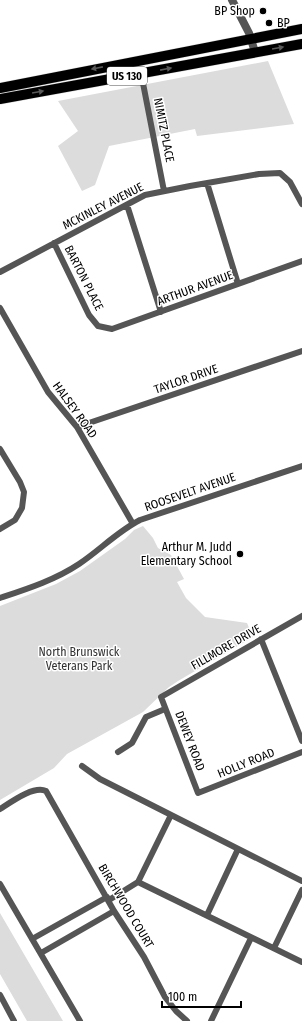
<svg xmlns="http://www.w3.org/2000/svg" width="302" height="1021" font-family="'Fira Sans Condensed',sans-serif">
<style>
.green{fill:#dcdcdc}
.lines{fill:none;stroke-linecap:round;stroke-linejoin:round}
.trunk-casing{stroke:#dbdbdb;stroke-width:11}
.minor{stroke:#555;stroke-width:6}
.tertiary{stroke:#555;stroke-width:8}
.trunk{stroke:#000;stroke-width:10}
.oneway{fill:#595959}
.poi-dot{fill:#000;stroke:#fff;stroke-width:1.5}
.labels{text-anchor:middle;stroke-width:3;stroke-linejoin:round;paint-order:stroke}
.shield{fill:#fff;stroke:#4c4c4c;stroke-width:1}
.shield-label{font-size:11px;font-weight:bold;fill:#000}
.poi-label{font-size:12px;fill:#000;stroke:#fff;text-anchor:end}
.street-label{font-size:12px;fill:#000;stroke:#fff}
.park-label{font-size:12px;fill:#333;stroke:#fff}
</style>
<rect width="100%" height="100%" fill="#fff"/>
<path class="green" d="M268 61 294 124 197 136 195 129 109 146 95 185 82 191 58 146 78 131 58 101Z
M143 526 153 538 158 548 171 555 184 579 177 582 186 598 205 617 247 623 253 637 178 681 169 687 143 712 67 754 54 768 0 800V606L56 584 80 571 125 539 134 530Z
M0 913 63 1021H27L0 974Z"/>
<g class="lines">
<g class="trunk-casing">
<path id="trunk" d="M0 88 302 29
M0 99 302 44"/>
</g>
<path class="minor" d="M141 73 164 191
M207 183 238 284
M127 205 161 312
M54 243 89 315 98 326 112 329 302 261
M0 272 145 195 190 186 259 174 280 173 290 182 302 204
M0 308 48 392 77 427 133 524
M77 427 302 351
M0 449 20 482 24 492 22 508 15 520 0 529
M0 598C27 589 55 580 79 564 100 550 118 531 140 520L302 466
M302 616 161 697 198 793 302 752
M261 639 302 741
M118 752 132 743 146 717 165 709
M82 766 100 779 302 881
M0 809C11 802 34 785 46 791L114 911 144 957 165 997 176 1011 187 1021
M138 882 171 815
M0 884 80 1021
M109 900 138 882 302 962
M207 915 238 849
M32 939 107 897
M274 948 302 890
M41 953 114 911
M0 995 14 1021
M211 1021 251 938"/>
<path class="tertiary" d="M232 0 249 33 255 52"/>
<use href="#trunk" class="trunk"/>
</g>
<defs><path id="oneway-solid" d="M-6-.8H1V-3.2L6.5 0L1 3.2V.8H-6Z"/></defs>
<g class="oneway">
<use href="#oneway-solid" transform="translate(278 48) rotate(-10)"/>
<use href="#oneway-solid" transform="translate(97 68) rotate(169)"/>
<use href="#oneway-solid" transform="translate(166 69) rotate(-11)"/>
<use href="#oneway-solid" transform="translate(38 92) rotate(-10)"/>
</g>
<g class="poi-dot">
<circle cx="263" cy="11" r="4"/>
<circle cx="269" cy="23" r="4"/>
<circle cx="240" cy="554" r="4"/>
</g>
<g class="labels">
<rect class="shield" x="107" y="67" width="40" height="18" rx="3"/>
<g class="shield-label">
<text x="127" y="80">US 130</text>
</g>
<g class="poi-label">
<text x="255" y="15">BP Shop</text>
<text x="277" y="27" text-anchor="start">BP</text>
<text x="232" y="551">Arthur M. Judd<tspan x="232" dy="14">Elementary School</tspan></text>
</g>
<g class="street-label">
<text transform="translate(164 130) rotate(79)" y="4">NIMITZ PLACE</text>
<text transform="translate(103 206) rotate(-27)" y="4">MCKINLEY AVENUE</text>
<text transform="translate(84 278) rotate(63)" y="4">BARTON PLACE</text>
<text transform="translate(195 288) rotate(-20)" y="4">ARTHUR AVENUE</text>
<text transform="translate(186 379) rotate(-19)" y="4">TAYLOR DRIVE</text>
<text transform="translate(75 410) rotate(54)" y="4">HALSEY ROAD</text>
<text transform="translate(190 492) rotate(-19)" y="4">ROOSEVELT AVENUE</text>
<text transform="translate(226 647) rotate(-30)" y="4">FILLMORE DRIVE</text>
<text transform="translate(190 741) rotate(69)" y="4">DEWEY ROAD</text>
<text transform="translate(246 763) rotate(-22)" y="4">HOLLY ROAD</text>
<text transform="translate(126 906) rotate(59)" y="4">BIRCHWOOD COURT</text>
</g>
<g class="park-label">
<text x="79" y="656">North Brunswick<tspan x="79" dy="14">Veterans Park</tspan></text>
</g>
</g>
<path d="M162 1001v6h79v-6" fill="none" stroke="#000000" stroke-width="2"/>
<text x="168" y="1001" font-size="12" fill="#000000" stroke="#ffffff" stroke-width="3" paint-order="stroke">100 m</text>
</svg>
